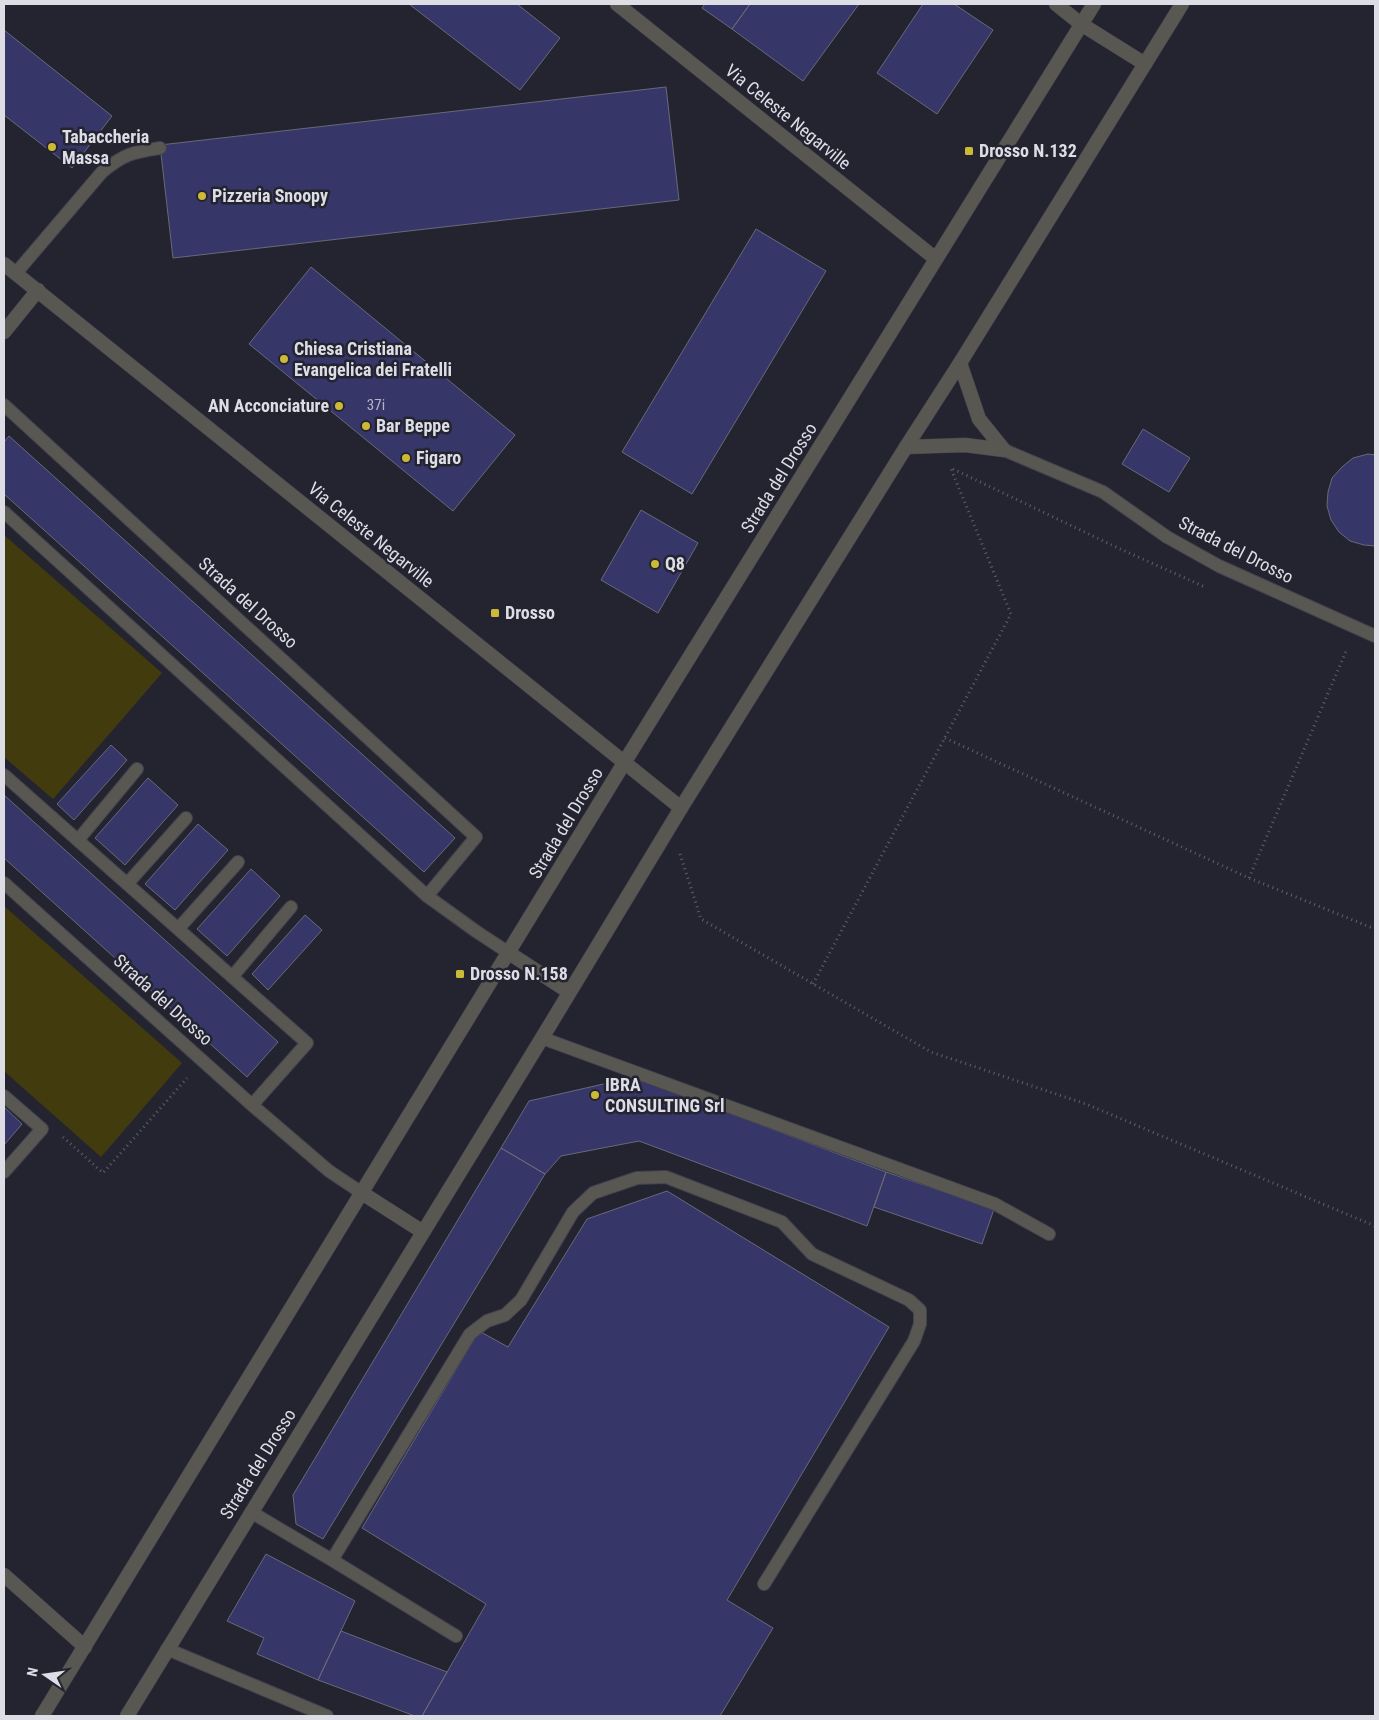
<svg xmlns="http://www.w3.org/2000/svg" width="1379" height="1720" font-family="'Roboto Condensed',sans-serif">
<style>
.green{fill:#423b0d}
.building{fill:#373669;stroke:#686979}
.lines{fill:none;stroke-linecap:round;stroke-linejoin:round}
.service-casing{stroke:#42424e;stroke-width:14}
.minor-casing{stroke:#42424e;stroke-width:15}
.tertiary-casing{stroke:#42424e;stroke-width:15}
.path{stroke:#60606c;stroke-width:3;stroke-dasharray:1 4;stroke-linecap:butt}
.service{stroke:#585751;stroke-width:12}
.minor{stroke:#585751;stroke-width:14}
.tertiary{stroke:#585751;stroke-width:14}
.poi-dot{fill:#ccb938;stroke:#242431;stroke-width:2}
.labels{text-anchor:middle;stroke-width:5;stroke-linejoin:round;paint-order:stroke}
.number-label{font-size:15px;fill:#b4b3c7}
.street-label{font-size:18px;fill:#dddde6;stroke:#242431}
.poi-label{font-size:18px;font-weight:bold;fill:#dddde6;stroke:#242431;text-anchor:start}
</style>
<rect width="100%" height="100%" fill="#242431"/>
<path class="green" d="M4 535 162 673 53 799 4 757Z
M4 906 182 1063 101 1157 4 1071Z"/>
<path class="building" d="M409 4H517L560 38 520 90Z
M705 4H750L732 29 702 8Z
M750 4H859L803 81 732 29Z
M923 4H954L993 30 937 114 877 73Z
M4 30 112 116 72 168 4 115Z
M666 87 679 200 173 258 160 145Z
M756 229 826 271 692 494 622 452Z
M311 267 515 435 453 511 249 344Z
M1143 429 1190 458 1169 492 1122 464Z
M9 436 455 838 424 872 4 494V442Z
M1368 454 1375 455V546L1364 545 1350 541 1339 532 1331 520 1327 506 1328 492 1332 478 1342 467 1353 458Z
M641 510 698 543 658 613 601 580Z
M111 745 127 760 74 820 57 804Z
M148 778 178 805 125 865 95 838Z
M4 795 278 1042 247 1077 4 858Z
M198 824 228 850 175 910 145 884Z
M251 869 280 896 227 956 197 929Z
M305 915 322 930 268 990 252 974Z
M634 1077 886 1172 867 1226 639 1141 561 1156 545 1174 501 1148 529 1101Z
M4 1107 22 1124 4 1145Z
M501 1148 545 1174 323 1539 296 1524 293 1495Z
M886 1172 994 1209 982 1244 874 1207Z
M667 1191 889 1327 727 1600 773 1628 720 1716H422L486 1604 362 1528 479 1331 508 1347 587 1219Z
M266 1554 355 1601 318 1680 257 1654 264 1638 227 1621Z
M341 1631 447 1672 422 1716H415L318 1680Z"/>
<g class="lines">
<g class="service-casing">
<path id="service" d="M16 273 102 172C124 154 133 152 160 148
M4 405 476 837 427 896
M1004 450 1103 492 1167 537 1219 566 1375 636
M4 512 427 896 477 932 509 953
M4 775 307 1043 252 1105
M78 840 137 769
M4 883 252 1105 329 1171 362 1193
M127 884 186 818
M178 929 238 862
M232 977 291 907
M542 1038 995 1204 1049 1234
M4 1096 42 1129 4 1172
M251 1512 332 1560 456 1636
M332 1560 470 1334 487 1321 505 1315 521 1300 573 1212 593 1193 637 1178 666 1177 782 1222 812 1254 909 1300 920 1310V1324L914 1341 764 1584
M167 1649 327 1716"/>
</g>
<g class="minor-casing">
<path id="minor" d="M617 4 936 259
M1056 4 1081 24 1145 64
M4 264 681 808
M4 332 38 290
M960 363 979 419 1004 450
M906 447 965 445 1004 450
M509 953 569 992
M362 1193 423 1232
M4 1575 85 1647"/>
</g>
<g class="tertiary-casing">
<path id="tertiary" d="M42 1716 624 763 1094 4
M127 1716 542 1038 681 808 906 447 960 363 1182 4"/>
</g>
<path class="path" d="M953 469 1116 547 1205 587
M945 738 1249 878 1375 929
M680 854 701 919 931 1052 1086 1104 1375 1226
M1249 878 1347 649
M813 984 1011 614 951 469
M63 1137 103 1173 187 1078"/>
<use href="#service" class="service"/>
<use href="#minor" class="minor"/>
<use href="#tertiary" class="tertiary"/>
</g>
<g class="poi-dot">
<circle cx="52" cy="147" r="5"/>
<rect x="964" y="146" width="10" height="10" rx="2.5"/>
<circle cx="202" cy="196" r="5"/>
<circle cx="284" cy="359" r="5"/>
<circle cx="339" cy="406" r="5"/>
<circle cx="366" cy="426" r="5"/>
<circle cx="406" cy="458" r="5"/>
<circle cx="655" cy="564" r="5"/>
<rect x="490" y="608" width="10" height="10" rx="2.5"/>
<rect x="455" y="969" width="10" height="10" rx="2.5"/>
<circle cx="595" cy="1095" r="5"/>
</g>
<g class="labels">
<g class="number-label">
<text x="376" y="410">37i</text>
</g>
<g class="street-label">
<text transform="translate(788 117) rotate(39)" y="6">Via Celeste Negarville</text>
<text transform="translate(779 478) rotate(-58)" y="6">Strada del Drosso</text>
<text transform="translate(371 535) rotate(39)" y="6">Via Celeste Negarville</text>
<text transform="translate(1236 550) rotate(27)" y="6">Strada del Drosso</text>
<text transform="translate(248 603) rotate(42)" y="6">Strada del Drosso</text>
<text transform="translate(566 823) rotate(-59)" y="6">Strada del Drosso</text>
<text transform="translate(163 1000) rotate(42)" y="6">Strada del Drosso</text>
<text transform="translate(258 1464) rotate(-58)" y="6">Strada del Drosso</text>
</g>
<g class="poi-label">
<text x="62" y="143">Tabaccheria<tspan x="62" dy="21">Massa</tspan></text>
<text x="979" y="157">Drosso N.132</text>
<text x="212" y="202">Pizzeria Snoopy</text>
<text x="294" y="355">Chiesa Cristiana<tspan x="294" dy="21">Evangelica dei Fratelli</tspan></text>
<text x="329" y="412" text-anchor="end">AN Acconciature</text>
<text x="376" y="432">Bar Beppe</text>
<text x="416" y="464">Figaro</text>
<text x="665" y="570">Q8</text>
<text x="505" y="619">Drosso</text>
<text x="470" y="980">Drosso N.158</text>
<text x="605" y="1091">IBRA<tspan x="605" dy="21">CONSULTING Srl</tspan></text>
</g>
</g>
<rect width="1379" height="1720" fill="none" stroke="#dddde6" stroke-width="10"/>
<g transform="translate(45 1675) rotate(283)" stroke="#242431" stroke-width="4" paint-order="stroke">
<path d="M0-4L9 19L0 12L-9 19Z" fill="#dddde6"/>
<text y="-8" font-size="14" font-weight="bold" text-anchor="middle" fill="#dddde6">N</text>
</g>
</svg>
